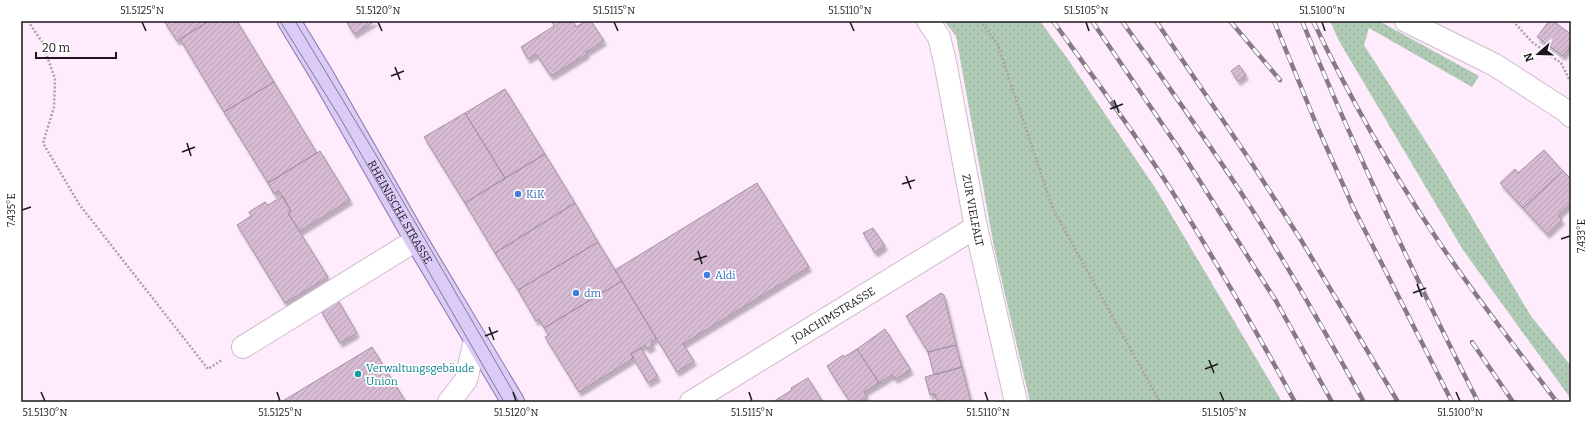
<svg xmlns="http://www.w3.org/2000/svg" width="1592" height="423" font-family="Bitter,serif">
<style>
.grass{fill:url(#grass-dots)}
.building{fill:url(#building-hatch);stroke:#a590a3;filter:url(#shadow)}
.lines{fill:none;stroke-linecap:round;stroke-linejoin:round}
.minor-casing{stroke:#d1bbce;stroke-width:24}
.major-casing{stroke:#8875a9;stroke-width:24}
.path{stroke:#ac9eaa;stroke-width:2.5;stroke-dasharray:2 2;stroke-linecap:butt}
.minor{stroke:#fff;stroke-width:22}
.major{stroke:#dacbf9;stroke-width:22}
.tram{stroke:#867a85;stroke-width:1}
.rail-casing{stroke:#867a85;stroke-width:4.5}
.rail{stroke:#fff;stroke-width:3;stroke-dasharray:9;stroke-linecap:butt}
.ticks{fill:none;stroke:#1d161d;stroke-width:1.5}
.shop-dot{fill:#3f7fe0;stroke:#fff;stroke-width:1.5}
.culture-dot{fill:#0f9aa8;stroke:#fff;stroke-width:1.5}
.labels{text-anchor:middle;stroke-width:3.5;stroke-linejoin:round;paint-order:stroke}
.shop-label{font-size:11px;fill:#366cbe;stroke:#fff;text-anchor:start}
.street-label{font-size:11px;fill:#1d161d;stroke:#fff}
.culture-label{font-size:11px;fill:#0d838f;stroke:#fff;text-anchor:start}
.neatline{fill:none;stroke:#1d161d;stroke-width:1.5}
.ticks-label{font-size:10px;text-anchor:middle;fill:#1d161d}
</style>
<defs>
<pattern id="grass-dots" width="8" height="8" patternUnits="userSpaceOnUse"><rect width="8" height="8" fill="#b0cbb5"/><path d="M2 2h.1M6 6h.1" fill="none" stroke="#97ae9b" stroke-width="1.8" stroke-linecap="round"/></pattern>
<pattern id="building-hatch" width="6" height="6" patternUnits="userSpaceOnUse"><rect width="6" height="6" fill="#d6bbd3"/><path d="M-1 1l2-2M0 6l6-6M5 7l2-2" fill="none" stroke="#b7a0b5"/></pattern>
<filter id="shadow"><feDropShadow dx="2.5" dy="4.5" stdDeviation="1" flood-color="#0004"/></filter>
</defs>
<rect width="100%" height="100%" fill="#feecfc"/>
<path class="grass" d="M944 21H1040L1067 58 1156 189 1282 402H1030L994 247 956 36Z
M1330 21H1379L1479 76 1472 87 1369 28 1364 45 1437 159 1531 316 1571 366V399L1463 250 1339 41Z"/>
<path class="building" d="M164 21H209L177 41Z
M209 21H237L274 82 224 112 180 39Z
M346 21H375L354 34Z
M554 21H567L568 23 573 21 576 27 586 21H591L604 41 586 52 587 54 551 76 536 54 528 59 521 47 554 26 552 22Z
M1549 21H1553L1571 34V45L1563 56 1537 37Z
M1239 65 1246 75 1238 81 1231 71Z
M274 82 317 153 268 183 224 112Z
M505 89 545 154 505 178 465 113Z
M465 113 505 178 465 203 424 137Z
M1544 150 1563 171 1523 208 1500 183 1515 169 1518 173Z
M320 151 350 200 300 231 288 213 291 211 279 191 274 194 268 183Z
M545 154 575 203 495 253 465 203Z
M1563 171 1571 179V203L1558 215 1562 220 1547 234 1523 208Z
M757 183 809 267 683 344 694 361 677 372 615 270Z
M283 196 291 211 288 213 328 277 285 303 237 225 251 216 249 212 265 202 268 205Z
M575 203 598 242 518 290 495 253Z
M873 228 885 246 875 253 863 233Z
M598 242 622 281 544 328 539 319 536 321 518 290Z
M622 281 656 338 651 342 653 346 647 349 645 345 631 354 634 358 579 392 545 337 549 335 544 328Z
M941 293 944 295 956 345 928 352 906 316Z
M338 300 357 333 340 343 321 311Z
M885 329 911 370 895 379 892 375 879 383 857 349Z
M956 345 962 367 934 375 928 352Z
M372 347 406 402H281Z
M641 348 658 377 648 383 631 354Z
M857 349 879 383 864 392 867 397 859 402H850L827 366 843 355 844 357Z
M962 367 971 402H937L935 394 930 395 925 377Z
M808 378 823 402H782L779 398 792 390 791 388Z
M779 398 782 402H773Z"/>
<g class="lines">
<g class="minor-casing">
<g id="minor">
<path id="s1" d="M928 21 939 37 945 62 976 227 1016 402"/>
<path d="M1406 21 1495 65 1566 111 1571 116"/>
<path d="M243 347 416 240"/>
<path d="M449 402 466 380 475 340"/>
<path id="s2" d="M691 402 976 227"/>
</g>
</g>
<g class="major-casing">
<g id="major">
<path id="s3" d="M289 21 323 77 416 240 513 402"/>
</g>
</g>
<path class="path" d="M28 21 42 42 55 79 54 107 43 143 79 204 208 369 222 360
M980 21 997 43 1053 209 1160 402
M1513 21 1532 42 1561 63 1571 83"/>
<use href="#minor" class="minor"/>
<use href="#major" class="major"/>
<path class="tram" d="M280 21 339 116 504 402
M295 21 379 160 519 402"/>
<g class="rail-casing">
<path id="rail" d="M1053 21C1092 75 1132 129 1168 185 1213 256 1255 329 1295 402
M1092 21 1182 153 1276 301 1332 402
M1122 21C1166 83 1210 144 1251 208 1291 271 1328 337 1364 402
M1156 21 1249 159 1301 240 1398 402
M1230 21 1280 80
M1274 21 1317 126 1353 207 1452 402
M1302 21C1355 151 1415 277 1478 402
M1313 21C1349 96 1390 169 1437 239 1474 295 1516 348 1557 402
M1472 342 1513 402"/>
</g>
<use href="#rail" class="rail"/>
</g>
<path class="ticks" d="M142 22 146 31M378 22 382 31M614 22 618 31M850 22 854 31M1086 22 1089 31M1322 22 1325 31M395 67 400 80M391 76 404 71M1114 100 1119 113M1110 109 1123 104M187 143 191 156M182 152 195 147M906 176 911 189M902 184 915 180M22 210 31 207M1561 239 1570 236M698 251 702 264M694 260 707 256M1417 284 1422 297M1413 293 1426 288M489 327 494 340M485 336 498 331M1209 360 1214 373M1205 369 1218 364M41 392 45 401M277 392 280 401M513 392 516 401M749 392 752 401M985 392 988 401M1220 392 1224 401M1456 392 1460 401"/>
<g class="shop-dot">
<circle cx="518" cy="194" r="4"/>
<circle cx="707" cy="275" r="4"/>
<circle cx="576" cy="293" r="4"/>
</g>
<circle class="culture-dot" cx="358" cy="374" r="4"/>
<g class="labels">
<g class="shop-label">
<text x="526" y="198">KiK</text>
<text x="715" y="279">Aldi</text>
<text x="584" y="297">dm</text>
</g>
<g class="street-label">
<text dy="4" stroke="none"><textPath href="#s1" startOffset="196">ZUR VIELFALT</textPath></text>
<text dy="4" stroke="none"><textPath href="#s3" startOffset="221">RHEINISCHE STRASSE</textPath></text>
<text dy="4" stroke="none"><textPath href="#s2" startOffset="167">JOACHIMSTRASSE</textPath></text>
</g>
<g class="culture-label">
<text x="366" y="372">Verwaltungsgebäude<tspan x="366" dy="13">Union</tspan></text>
</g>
</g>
<rect width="1592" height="423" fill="none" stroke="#ffffff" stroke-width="44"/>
<g transform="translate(1538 54) rotate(250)" stroke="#ffffff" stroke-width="3" paint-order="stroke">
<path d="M0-3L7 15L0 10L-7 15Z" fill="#1d161d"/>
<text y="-6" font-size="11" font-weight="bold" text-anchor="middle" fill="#1d161d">N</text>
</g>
<path d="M36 52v6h80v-6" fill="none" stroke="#1d161d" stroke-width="2"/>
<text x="42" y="52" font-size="12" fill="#1d161d" stroke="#ffffff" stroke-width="3" paint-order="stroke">20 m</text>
<rect x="22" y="22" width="1548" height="379" class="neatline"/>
<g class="ticks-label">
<text x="142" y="14">51.5125°N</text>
<text x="378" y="14">51.5120°N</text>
<text x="614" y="14">51.5115°N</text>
<text x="850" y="14">51.5110°N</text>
<text x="1086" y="14">51.5105°N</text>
<text x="1322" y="14">51.5100°N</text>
<text transform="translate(11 210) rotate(-90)" y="4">7.435°E</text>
<text transform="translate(1581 236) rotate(-90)" y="4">7.433°E</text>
<text x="45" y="416">51.5130°N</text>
<text x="280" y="416">51.5125°N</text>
<text x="516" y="416">51.5120°N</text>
<text x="752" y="416">51.5115°N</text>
<text x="988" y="416">51.5110°N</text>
<text x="1224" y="416">51.5105°N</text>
<text x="1460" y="416">51.5100°N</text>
</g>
</svg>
